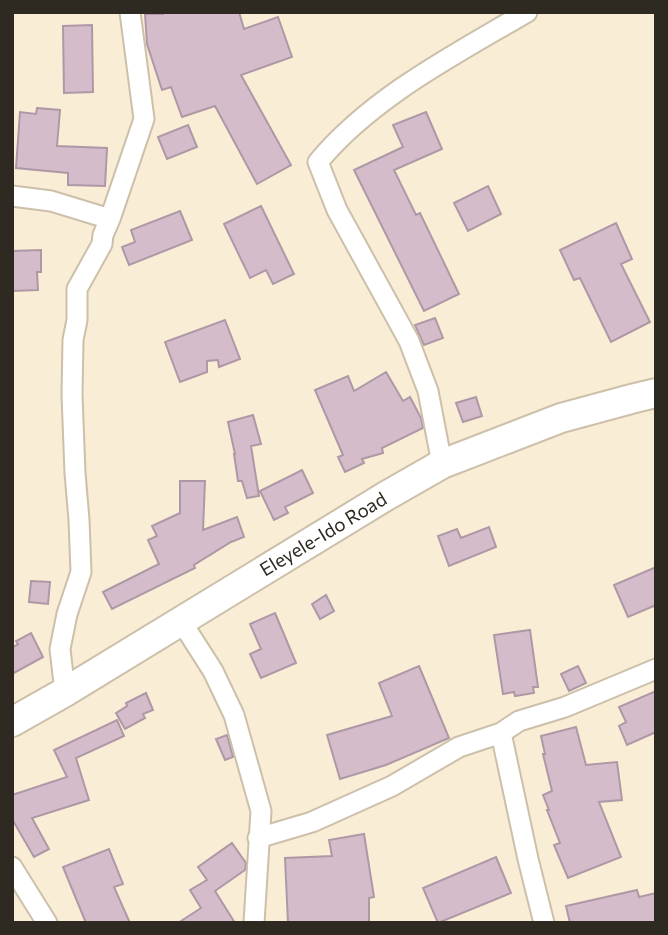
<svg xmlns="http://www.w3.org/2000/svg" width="668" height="935" font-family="Commissioner,sans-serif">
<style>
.building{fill:#d4bcca;stroke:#af98a6;stroke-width:2}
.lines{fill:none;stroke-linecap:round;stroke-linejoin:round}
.street-casing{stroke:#ccc0aa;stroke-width:23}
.secondary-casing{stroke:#ccc0aa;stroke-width:32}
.street{stroke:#fff;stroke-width:19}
.secondary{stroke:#fff;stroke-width:28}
.labels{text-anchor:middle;stroke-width:5;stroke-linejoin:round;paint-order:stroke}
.street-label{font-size:19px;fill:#2e2a21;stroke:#fff}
</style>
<rect width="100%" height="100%" fill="#faedd6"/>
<path class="building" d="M163 12H239L244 29 278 17 292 57 241 75 291 165 257 184 215 106 182 117 171 87 162 90 147 44 145 14H163Z
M92 25 93 92 64 93 63 26Z
M37 108 60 110 57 146 107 148 105 186 68 185V173L16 168 20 112 36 114Z
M426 112 442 149 394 170 416 215 420 213 459 294 424 311 354 170 403 147 393 125Z
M188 125 197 147 167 159 158 137Z
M488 186 501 214 468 231 454 203Z
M261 206 294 274 273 284 266 270 250 278 224 224Z
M180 211 192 240 129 265 122 247 135 242 131 230Z
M616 223 632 259 621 264 650 322 611 342 580 278 574 280 560 250Z
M41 250V272H37L38 290 12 291V251Z
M435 318 443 338 424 345 415 325Z
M225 320 240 359 219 367 218 360 207 361V372L180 382 165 342Z
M386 372 403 401 410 397 421 418 423 428 382 448 383 453 362 459 364 463 345 472 338 457 343 455 315 390 348 376 354 391Z
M476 397 482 416 463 422 456 403Z
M253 415 261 444 251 446 259 496 247 498 242 481H238L234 454H235L228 422Z
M302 470 313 493 285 507 288 513 274 520 260 491Z
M180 481H205L203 530 237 517 244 537 231 542 194 565 195 568 112 609 103 592 159 564 148 540 157 536 152 526 180 513Z
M489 527 496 547 449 566 438 536 457 529 461 538Z
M656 567V605L628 617 614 585Z
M31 581 50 582 48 604 29 602Z
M326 595 334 611 320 619 312 604Z
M275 613 296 663 261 678 250 654 261 649 250 624Z
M530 630 538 687H533L534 693 515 696 514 692 503 694 494 635Z
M31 633 43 657 12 674V648L18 644 16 641Z
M419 666 449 738 386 765 340 779 327 735 392 716 379 683Z
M578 666 586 683 569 691 561 674Z
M656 691V732L627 745 619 726 626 722 619 707Z
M146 693 153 710 143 714 145 718 125 729 116 713 127 706 126 703Z
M117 720 124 736 76 758 89 800 32 818 49 849 34 857 12 819V795L67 777 54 750Z
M576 727 586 765 617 762 622 800 599 802 621 857 568 878 554 845 560 843 547 810H549L543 795 552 791 543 754H545L541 736Z
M227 735 233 757 225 760 216 739Z
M364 834 374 897 369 898V923H288L285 858 332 856 329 840Z
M232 843 246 863 245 870 215 891 235 923H178L201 908 190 890 207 880 198 867Z
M109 849 123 884 114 887 130 923H86L63 867Z
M496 857 511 893 438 923 423 888Z
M637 890 639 897 656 893V923H570L566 906Z"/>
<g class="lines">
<g class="street-casing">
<path id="street" d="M12 196 51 201 110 219 103 235 102 244 77 289V320L73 340 72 395 75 473 79 520 81 572 67 614 60 649 65 692
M110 219 144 119 130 12
M442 464 428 391 409 341 337 210 318 162C372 97 454 55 527 12
M181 621 213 671 234 715 261 811 254 923
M501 733 528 859 544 923
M258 838 312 822 392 786 459 747 501 733 519 721 565 707 656 669
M12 867 47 923"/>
</g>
<g class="secondary-casing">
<path id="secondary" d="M12 722 65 692 386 496 442 464 561 418 635 398 656 393"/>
</g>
<use href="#street" class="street"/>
<use href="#secondary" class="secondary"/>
</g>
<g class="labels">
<g class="street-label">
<text transform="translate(323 534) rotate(-31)" y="7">Eleyele-Ido Road</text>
</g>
</g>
<rect width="668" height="935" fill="none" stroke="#2e2a21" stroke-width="28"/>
</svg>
